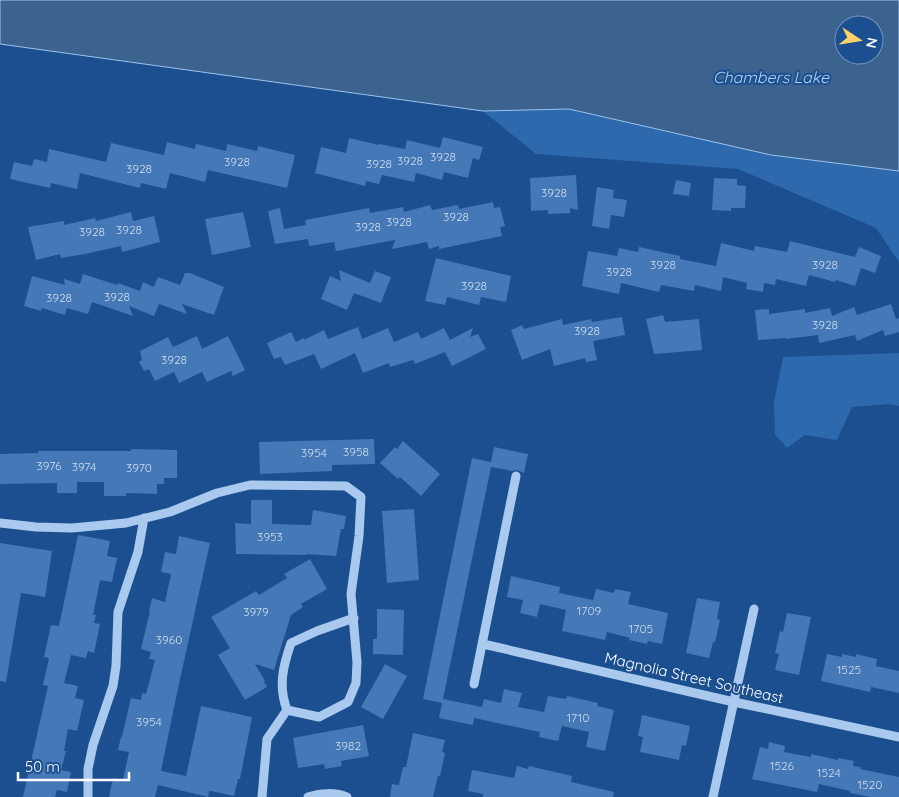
<svg xmlns="http://www.w3.org/2000/svg" width="899" height="797" font-family="Quicksand,sans-serif">
<style>
.green{fill:#2e69ad}
.water{fill:#3c6290;stroke:#9cc4f0;fill-rule:evenodd}
.building{fill:#4478b7}
.lines{fill:none;stroke-linecap:round;stroke-linejoin:round}
.minor{stroke:#a9c9ee;stroke-width:9}
.labels{text-anchor:middle;stroke-width:4;stroke-linejoin:round;paint-order:stroke}
.number-label{font-size:12px;fill:#d0dded}
.street-label{font-size:15px;fill:#fff;stroke:#1b4f8f}
.water-label{font-size:16px;font-style:italic;fill:#b5d3f5;stroke:#1b4f8f}
</style>
<rect width="100%" height="100%" fill="#1b4f8f"/>
<path class="green" d="M569 109 771 155 899 171V262L876 228 738 169 536 154 483 111Z
M899 353V406L889 404 852 407 837 440 805 435 787 448 775 434 774 402 783 357Z"/>
<path class="water" d="M0 0H899V171L771 155 569 109 483 111 0 44ZM844 25H874V55H844Z"/>
<path class="building" d="M443 137 483 147 479 160 473 158 468 178 444 172 442 180 416 173 414 182 382 175 379 184 366 181 365 186 315 173 321 147 346 153 349 138 379 145V144L405 149 407 140 440 148Z
M167 142 195 149 196 144 226 151 227 144 257 151 258 146 295 155 287 188 208 170 205 182 170 173 166 189 141 183 140 188 80 173 77 189 51 183 50 188 10 179 14 162 32 166 34 159 47 162 49 149 106 162 111 143 164 155Z
M576 175 578 210 570 208V213L548 214V210L531 211 530 178Z
M714 178 737 179V185L746 186 745 208H731V211L712 210Z
M676 180 691 183 689 196 673 194Z
M597 187 614 190 613 198 627 200 624 217 611 215 609 229 592 226Z
M493 202 494 208 500 207 505 226 500 227 502 236 439 249V246L429 249 427 242 392 249 395 240 336 251 334 242 309 246 308 239 275 244 268 211 280 208 284 229 306 225 305 220 369 208 370 213 403 207 404 212 430 205 432 210 458 205 459 209Z
M131 212 133 221 154 216 160 242 122 252 121 246 85 254 61 258 60 254 36 260 28 227 64 221V225L95 218 96 221Z
M243 212 251 247 212 255 205 219Z
M790 241 855 257 859 247 881 256 875 273 861 268 855 286 836 280 835 282 809 275 806 286 776 279 775 285 764 283 763 292 746 289 747 283 723 277 721 291 695 285 694 291 661 285 659 292 621 283 619 294 582 286 588 251 617 256 619 248 638 252 639 247 680 256V259L716 266 721 243 754 251 755 246 787 252Z
M436 258 511 276 506 302 481 297 479 305 447 297 445 305 425 301Z
M339 270 370 283 375 271 391 277 381 303 354 293 347 310 321 299 330 276 341 281Z
M185 273H190L224 287 214 315 182 304 187 314 159 304 154 316 129 306 133 316 92 302 88 314 67 308 65 315 42 308 41 311 24 306 32 276 65 285 64 279 80 284 83 274 117 285 118 283 140 291 143 282 154 287 158 277 180 285Z
M891 304 896 319 899 318V332L885 336 883 330 857 341 855 335 819 343 818 335 786 339V338L758 340 755 310 769 309V314L805 309V313L830 308 832 316 854 307 857 315Z
M663 315 665 322 699 319 702 350 654 354 646 319Z
M622 317 625 335 593 341 597 360 586 362 585 358 554 366 550 349 522 360 511 330 522 325 524 329 562 319 563 325 591 319 592 322Z
M358 327 362 339 388 328 394 342 418 332 421 339 444 328 450 340 473 328 470 337 478 334 486 349 452 366 445 352 415 364 413 360 390 367 389 363 363 373 355 353 321 369 314 354 285 365 281 357 274 359 267 343 291 332 296 342 304 338V340L324 330 328 339Z
M197 336 202 349 228 336 245 370 233 376 231 371 207 382 202 372 179 383 174 372 155 381 149 369 144 371 139 362 142 360 140 351 168 337 173 347Z
M374 439 375 464 332 465V471L260 474 259 442Z
M403 441 440 474 421 496 400 477 398 479 380 463 395 447 397 449Z
M494 447 528 454 524 473 517 470 512 471 491 467 443 699 482 707 484 699 501 703 504 689 522 693 518 707 544 712 548 696 566 699 567 696 598 703 597 706 614 710 605 751 586 747 589 732 562 726 558 741 539 737 540 732 474 718 473 725 439 718 442 703 423 699 472 458 491 462Z
M131 449 177 450V478H164V484H157V494L126 493V496H104V482H77V493H57V483L0 484V454L38 453V451H131Z
M251 500H272V524L311 525 313 510 346 516 344 529H341L336 556 306 554 307 555 236 554 235 523 251 524Z
M414 509 419 580 387 583 382 511Z
M78 535 110 541 107 556 117 558 112 582 100 580 93 615H96L94 623 100 624 94 653 88 651 86 658 71 655 64 683 78 686 75 698 84 700 77 731 68 729 64 751H66L61 770 71 772 67 792 57 790 55 797H23L48 686 43 685 49 658 44 657 51 625 59 626Z
M179 536 210 543 177 693 161 771 186 776 201 706 252 717 240 779H238L234 796 211 791H209L208 797 158 785 155 797H109L113 778 123 780 129 752 118 750 121 737H122L131 698 141 700 142 693 146 694 155 660 149 659 151 652 141 649 150 611H149L152 598 165 602 171 574 161 572 165 552 176 554Z
M0 543 52 551 45 597 21 593 6 682 0 681Z
M310 559 327 589 301 604 303 607 291 615 274 670 255 664 265 681 264 682 267 687 245 700 218 655 230 648 211 617 256 591 259 595 287 578 284 574Z
M511 576 560 587 559 593 593 600 596 589 614 593 615 589 631 592 628 604 668 613 662 644 648 641 647 644 629 640 630 638 607 632 605 640 562 631 566 610 540 604 537 617 520 613 523 600 507 597Z
M697 598 720 602 717 619 720 620 715 642H713L709 658 686 653Z
M377 609 404 610 403 655 373 654V639H377Z
M787 613 811 617 799 675 775 670 779 654 775 653 780 631 783 632Z
M827 654 842 657V654L856 657V654L877 659 876 666 899 671V693L871 687 870 692 821 681Z
M385 664 407 676 383 719 361 707Z
M642 715 690 726 686 746 682 745 679 760 640 752 643 737 638 736Z
M363 725 369 756 341 761 342 766 325 769 324 764 298 768 293 738Z
M413 733 445 740 442 752 445 753 440 776H438L433 797H390L392 784 399 785 403 767H406Z
M769 742 785 746 784 752 811 757V754L838 760V758L854 761 853 766 861 767 860 769 899 777V797H870L850 793V791L819 784 817 792 752 779 760 747 768 749Z
M517 766 528 769 529 766 572 776 571 782 614 792 613 797H483V794L468 791 472 770 514 778Z"/>
<g class="lines">
<path class="minor" d="M0 523 36 527 72 528 126 523 170 512 217 493 250 485 346 486 361 497 359 536 351 594 357 662 356 683 348 702 319 717 287 710
M483 644 734 702 899 737
M474 684 516 476
M287 710C278 686 283 666 291 643L317 631 354 618
M88 797V769L93 745 113 686 116 666 118 612 138 552 144 518
M262 797 267 739 287 710
M308 797C319 793 336 792 347 797
M713 797 754 609"/>
</g>
<g class="labels">
<g class="number-label">
<text x="443" y="161">3928</text>
<text x="410" y="165">3928</text>
<text x="237" y="166">3928</text>
<text x="379" y="168">3928</text>
<text x="139" y="173">3928</text>
<text x="554" y="197">3928</text>
<text x="456" y="221">3928</text>
<text x="399" y="226">3928</text>
<text x="368" y="231">3928</text>
<text x="129" y="234">3928</text>
<text x="92" y="236">3928</text>
<text x="663" y="269">3928</text>
<text x="825" y="269">3928</text>
<text x="619" y="276">3928</text>
<text x="474" y="290">3928</text>
<text x="117" y="301">3928</text>
<text x="59" y="302">3928</text>
<text x="825" y="329">3928</text>
<text x="587" y="335">3928</text>
<text x="174" y="364">3928</text>
<text x="356" y="456">3958</text>
<text x="314" y="457">3954</text>
<text x="49" y="470">3976</text>
<text x="84" y="471">3974</text>
<text x="139" y="472">3970</text>
<text x="270" y="541">3953</text>
<text x="589" y="615">1709</text>
<text x="256" y="616">3979</text>
<text x="641" y="633">1705</text>
<text x="169" y="644">3960</text>
<text x="849" y="674">1525</text>
<text x="578" y="722">1710</text>
<text x="149" y="726">3954</text>
<text x="348" y="750">3982</text>
<text x="782" y="770">1526</text>
<text x="829" y="777">1524</text>
<text x="870" y="789">1520</text>
</g>
<g class="street-label">
<text transform="translate(694 678) rotate(13)" y="5">Magnolia Street Southeast</text>
</g>
<g class="water-label">
<text x="771" y="83">Chambers Lake</text>
</g>
</g>
<g transform="translate(859 40) rotate(102)"><circle r="24" fill="#1b4f8f" stroke="#7695bc"/>
<path d="M0-4L9 19L0 12L-9 19Z" fill="#ffd166"/>
<text y="-8" font-size="14" font-weight="bold" text-anchor="middle" fill="#ffffff">N</text>
</g>
<path d="M18 772v8h111v-8" fill="none" stroke="#ffffff" stroke-width="2.5"/>
<text x="25" y="772" font-size="15" fill="#ffffff" stroke="#1b4f8f" stroke-width="4" paint-order="stroke">50 m</text>
</svg>
